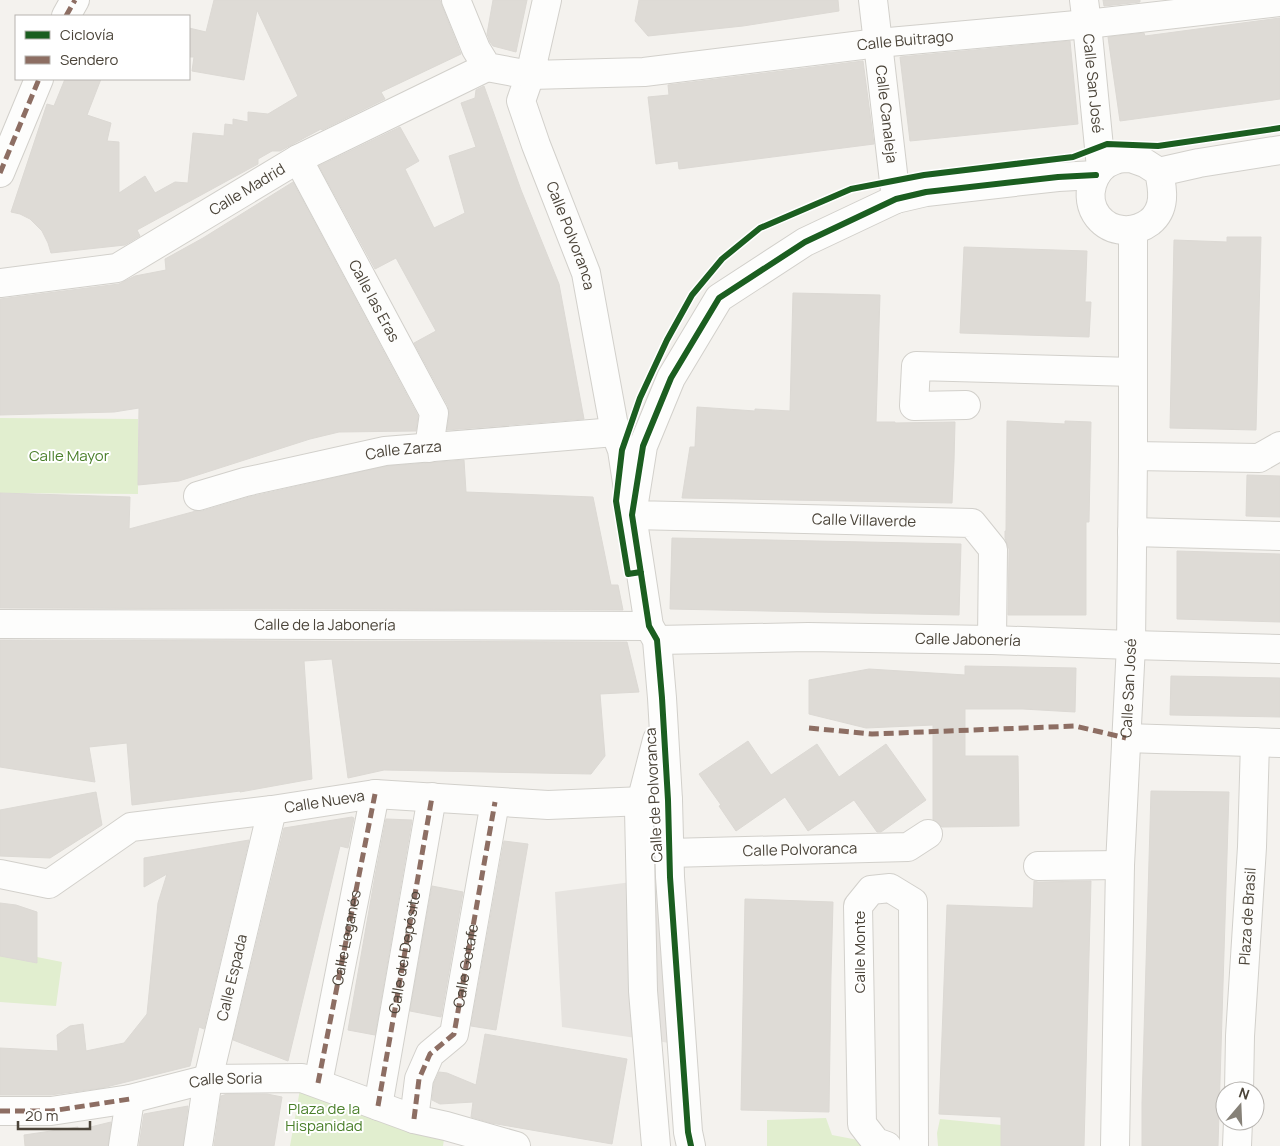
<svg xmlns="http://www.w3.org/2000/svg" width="1280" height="1146" font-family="Manrope,sans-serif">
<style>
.green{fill:#e1eecf}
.parking{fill:#e6e3df}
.building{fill:#dedbd6;stroke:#dcd9d4}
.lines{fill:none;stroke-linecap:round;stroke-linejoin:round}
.minor-casing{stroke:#d2d0cb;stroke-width:30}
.minor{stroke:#fdfdfc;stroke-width:28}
.quiet{stroke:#8d6e63;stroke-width:5;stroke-dasharray:10 5;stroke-linecap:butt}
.cycleway-casing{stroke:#fff;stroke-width:9}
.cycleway{stroke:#1b5e20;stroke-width:6}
.labels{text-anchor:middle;stroke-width:4;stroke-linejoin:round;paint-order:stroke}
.street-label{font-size:15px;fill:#4b4439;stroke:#fff}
.park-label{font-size:15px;fill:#4a7f2a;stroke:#fff}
</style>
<rect width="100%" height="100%" fill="#f4f2ee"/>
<path class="green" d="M0 418 138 419V494L0 493Z
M0 955 37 963V957L62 962 56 1006 0 1002Z
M302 1078 446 1126 443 1146H290Z
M826 1118 832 1135 858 1140 869 1146H767V1120Z
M940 1119 1001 1125V1146H938L937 1133Z"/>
<path class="parking" d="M670 877 683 1045 562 1027 555 892Z"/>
<path class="building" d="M214 0H440L442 6 461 54 381 92 385 99 322 130 321 129 280 151H272L258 159V164L137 230 140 236 125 245 51 253 48 243 42 231 30 219 20 214 11 212 47 104 54 106 65 79H101L87 115 111 123 107 141 119 142V193L145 176 155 193 175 182 188 183 193 133 224 136 225 124 233 125V119L248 122V112L268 114 298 96 257 10 244 80 192 71 194 57H189V28L206 32Z
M493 0H527L516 52 493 46 490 42 487 34Z
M639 0H838L839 11 743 26 648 36 635 21Z
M1103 0H1140V2L1104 6Z
M1280 18V99L1120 121 1108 37 1144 33 1145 36Z
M1070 41 1078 124 910 141 900 57Z
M863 61 874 144 679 169 678 161 656 164 648 97 669 95 668 85Z
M484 86 521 190 559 284 584 419 447 430 449 415 448 406 414 343 436 331 396 258 375 269 319 166 400 127 419 161 405 169 434 228 465 213 449 156 476 147 461 103 475 98 476 90Z
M293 182 418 416 416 431 339 432 310 439 179 481 138 485 139 408 114 412 0 415V299L119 284 135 276 166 270 165 259 203 238Z
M1227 237H1261L1256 430 1170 428 1174 240 1227 242Z
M964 247 1087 251 1085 302H1091L1089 337 960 333Z
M793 293 880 295 876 422H895V423L955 422 954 461 952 503 682 498 690 447H695L697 407 755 411V409L790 411Z
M1007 421 1065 424V421L1091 422 1089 522H1086V615H1008L1009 549 1005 538V531H1006Z
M464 460 466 492 593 497 611 585H618L623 610 0 608V493L130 497 129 529 196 511H202L249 497 387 466Z
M1247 475 1280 476V517L1246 516Z
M672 538 961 544 959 615 670 609Z
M1177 551 1280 554V622L1177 619Z
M0 640 627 642 639 692 600 694 605 756 591 774 384 770 348 778 332 659 304 661 312 779 240 792V791L132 805 127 743 89 747 95 782 0 767Z
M965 666 1076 668 1075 712 1023 709H965V756H1018L1019 826 942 827 933 820V725L866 728 809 714V680L869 669 965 675Z
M1171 676 1280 678V717L1170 715Z
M748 741 771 775 817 744 839 777 886 744 926 800 881 832H877L854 800 808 831 785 797 736 831 719 806 721 805 699 774Z
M1151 791 1229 792 1218 1146H1142V1103Z
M96 792 102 825 50 858 0 856V810Z
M352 817 354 818 348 848 340 846 288 1061 233 1040 284 828Z
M386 819 412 820 375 1035 348 1030 375 876Z
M249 840 204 1029 199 1027 190 1066 102 1088 50 1095H0V1048L58 1051 57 1035 70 1026 83 1024 86 1051 124 1043 147 1014 158 903 167 874 144 887V858Z
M504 841 528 844 496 1030 471 1026Z
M1034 881 1038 882 1091 881 1084 1146H1001V1117L939 1114 947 905 1033 908Z
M432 886 463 892 441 1017 410 1011Z
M745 899 833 902 831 975 829 1112 741 1110Z
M0 903 16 905 37 912V963L0 956Z
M485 1034 627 1059 612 1144 491 1123 471 1117 473 1102 440 1104 432 1100 434 1083 439 1072 447 1073 476 1085Z
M227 1094H267L282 1097 274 1146H214L221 1096Z
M188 1106 183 1146H139L144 1114Z
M111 1122 108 1146H25L24 1135 78 1127V1130Z"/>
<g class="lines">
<g class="minor-casing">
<g id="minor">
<path id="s1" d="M456 0 476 49 487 67 530 75 521 101 536 145 586 273 615 432 622 450 632 515 972 523 993 549 992 640"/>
<path id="s2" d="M547 0 530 75 644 72 878 43 1087 24 1280 2"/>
<path id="s3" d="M873 0 896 199"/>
<path id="s4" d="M1084 0 1087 24 1101 168"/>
<path d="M66 16 75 0"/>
<path d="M1131 158 1145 163 1159 172C1163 190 1166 209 1150 222 1134 234 1111 233 1098 217 1083 198 1092 167 1115 160 1120 158 1126 158 1131 158Z"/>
<path id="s5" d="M298 159 434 413 429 448"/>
<path d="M1159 172 1199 163 1280 150"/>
<path d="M0 173 39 79"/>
<path id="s6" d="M0 283 117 268 298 159 487 67"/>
<path d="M966 405 914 406 916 366 1133 372"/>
<path d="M1133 456 1259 458 1280 446"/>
<path id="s7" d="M198 496 245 482 385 451 615 432"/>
<path d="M1132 532 1280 536"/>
<path id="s8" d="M0 624 649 626"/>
<path id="s9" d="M657 640 808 637 992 640 1131 645 1280 649"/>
<path d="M1126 738 1280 743"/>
<path id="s10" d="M669 853 908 847 928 834"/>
<path d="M1038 866 1120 865"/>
<path id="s11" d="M0 874 49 884 131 827 272 810 375 794 548 805 668 800"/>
<path id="s12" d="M318 1083 375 794"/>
<path id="s13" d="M1239 1091 1240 1036 1252 847 1255 742"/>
<path d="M378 1106 432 797"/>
<path id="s14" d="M0 1111H51L130 1099 208 1079 302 1078 414 1119 446 1126 516 1146"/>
<path d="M414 1119 419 1079 430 1054 454 1034 495 802"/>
<path d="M123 1146 130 1099"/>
<path id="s15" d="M198 1146 208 1079 272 810"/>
<path d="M656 1146 643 991 639 810 657 740"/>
<path d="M691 1146 688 1132 670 877 668 800 662 698 657 640 649 626 632 515 643 446 671 378 719 298 805 242 896 199 926 192 1058 177 1096 175"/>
<path d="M887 1146 876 1142 862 1124 858 906 871 890 890 888 913 902 914 1146"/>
<path id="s16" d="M1115 1146 1120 865 1131 645 1133 456V230"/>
<path d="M1237 1146 1238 1121"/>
</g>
</g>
<use href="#minor" class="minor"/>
<g class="quiet">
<path d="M66 16 75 0"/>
<path d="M0 173 39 79"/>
<path d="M809 728 872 734 1075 726 1126 738"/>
<path d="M318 1083 375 794"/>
<path id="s17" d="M378 1106 432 797"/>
<path d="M0 1111H51L130 1099"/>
<path id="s18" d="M414 1119 419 1079 430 1054 454 1034 495 802"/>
</g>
<g class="cycleway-casing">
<path id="cycleway" d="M641 572 628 574 616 501 622 450 640 398 667 340 692 295 722 259 760 228 851 189 924 175 1073 157 1107 144 1158 146 1280 128
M691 1146 688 1132 670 877 668 800 662 698 657 640 649 626 632 515 643 446 671 378 719 298 805 242 896 199 926 192 1058 177 1096 175"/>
</g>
<use href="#cycleway" class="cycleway"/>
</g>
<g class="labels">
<g class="street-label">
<text dy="5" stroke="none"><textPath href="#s2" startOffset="454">Calle Buitrago</textPath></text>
<text dy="5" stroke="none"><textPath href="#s4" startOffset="84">Calle San José</textPath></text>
<text dy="5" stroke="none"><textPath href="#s3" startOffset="115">Calle Canaleja</textPath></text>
<text dy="5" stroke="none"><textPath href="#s6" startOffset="270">Calle Madrid</textPath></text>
<text dy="5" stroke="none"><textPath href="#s1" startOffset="289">Calle Polvoranca</textPath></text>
<text dy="5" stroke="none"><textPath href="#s5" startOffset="161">Calle las Eras</textPath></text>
<text dy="5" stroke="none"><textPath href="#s7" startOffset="211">Calle Zarza</textPath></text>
<text dy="5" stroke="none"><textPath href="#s1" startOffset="808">Calle Villaverde</textPath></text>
<text dy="5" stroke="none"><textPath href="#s8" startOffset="325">Calle de la Jabonería</textPath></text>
<text dy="5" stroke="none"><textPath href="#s9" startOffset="311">Calle Jabonería</textPath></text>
<text dy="5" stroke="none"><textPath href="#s16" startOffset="458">Calle San José</textPath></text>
<text transform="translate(654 795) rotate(-93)" y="5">Calle de Polvoranca</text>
<text dy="5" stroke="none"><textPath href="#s11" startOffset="345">Calle Nueva</textPath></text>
<text dy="5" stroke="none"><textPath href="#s10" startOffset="131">Calle Polvoranca</textPath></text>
<text dy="5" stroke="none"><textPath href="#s13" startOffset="175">Plaza de Brasil</textPath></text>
<text dy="5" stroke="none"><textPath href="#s12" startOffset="148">Calle Leganés</textPath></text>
<text dy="5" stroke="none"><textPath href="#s17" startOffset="156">Calle del Depósito</textPath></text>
<text transform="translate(860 952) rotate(-90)" y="5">Calle Monte</text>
<text dy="5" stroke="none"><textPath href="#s18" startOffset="168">Calle Getafe</textPath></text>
<text dy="5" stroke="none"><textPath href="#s15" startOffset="172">Calle Espada</textPath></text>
<text dy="5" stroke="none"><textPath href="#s14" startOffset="229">Calle Soria</textPath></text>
</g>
<g class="park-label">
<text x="69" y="461">Calle Mayor</text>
<text x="324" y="1114">Plaza de la<tspan x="324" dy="17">Hispanidad</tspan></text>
</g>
</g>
<rect x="15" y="15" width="175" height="65" fill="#ffffff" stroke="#b7b4b0"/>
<rect x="25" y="31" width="25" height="8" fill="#1b5e20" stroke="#b7b4b0"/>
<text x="60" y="40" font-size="15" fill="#4b4439">Ciclovía</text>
<rect x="25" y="56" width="25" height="8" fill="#8d6e63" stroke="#b7b4b0"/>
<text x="60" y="65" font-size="15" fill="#4b4439">Sendero</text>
<g transform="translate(1240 1106) rotate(19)"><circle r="24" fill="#ffffff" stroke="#b7b4b0"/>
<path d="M0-4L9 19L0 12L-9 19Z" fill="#868178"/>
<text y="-8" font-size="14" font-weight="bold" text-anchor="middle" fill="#4b4439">N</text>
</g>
<path d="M18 1121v8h72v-8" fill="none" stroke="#4b4439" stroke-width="2.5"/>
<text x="25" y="1121" font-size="15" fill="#4b4439" stroke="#ffffff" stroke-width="4" paint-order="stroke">20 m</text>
</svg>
